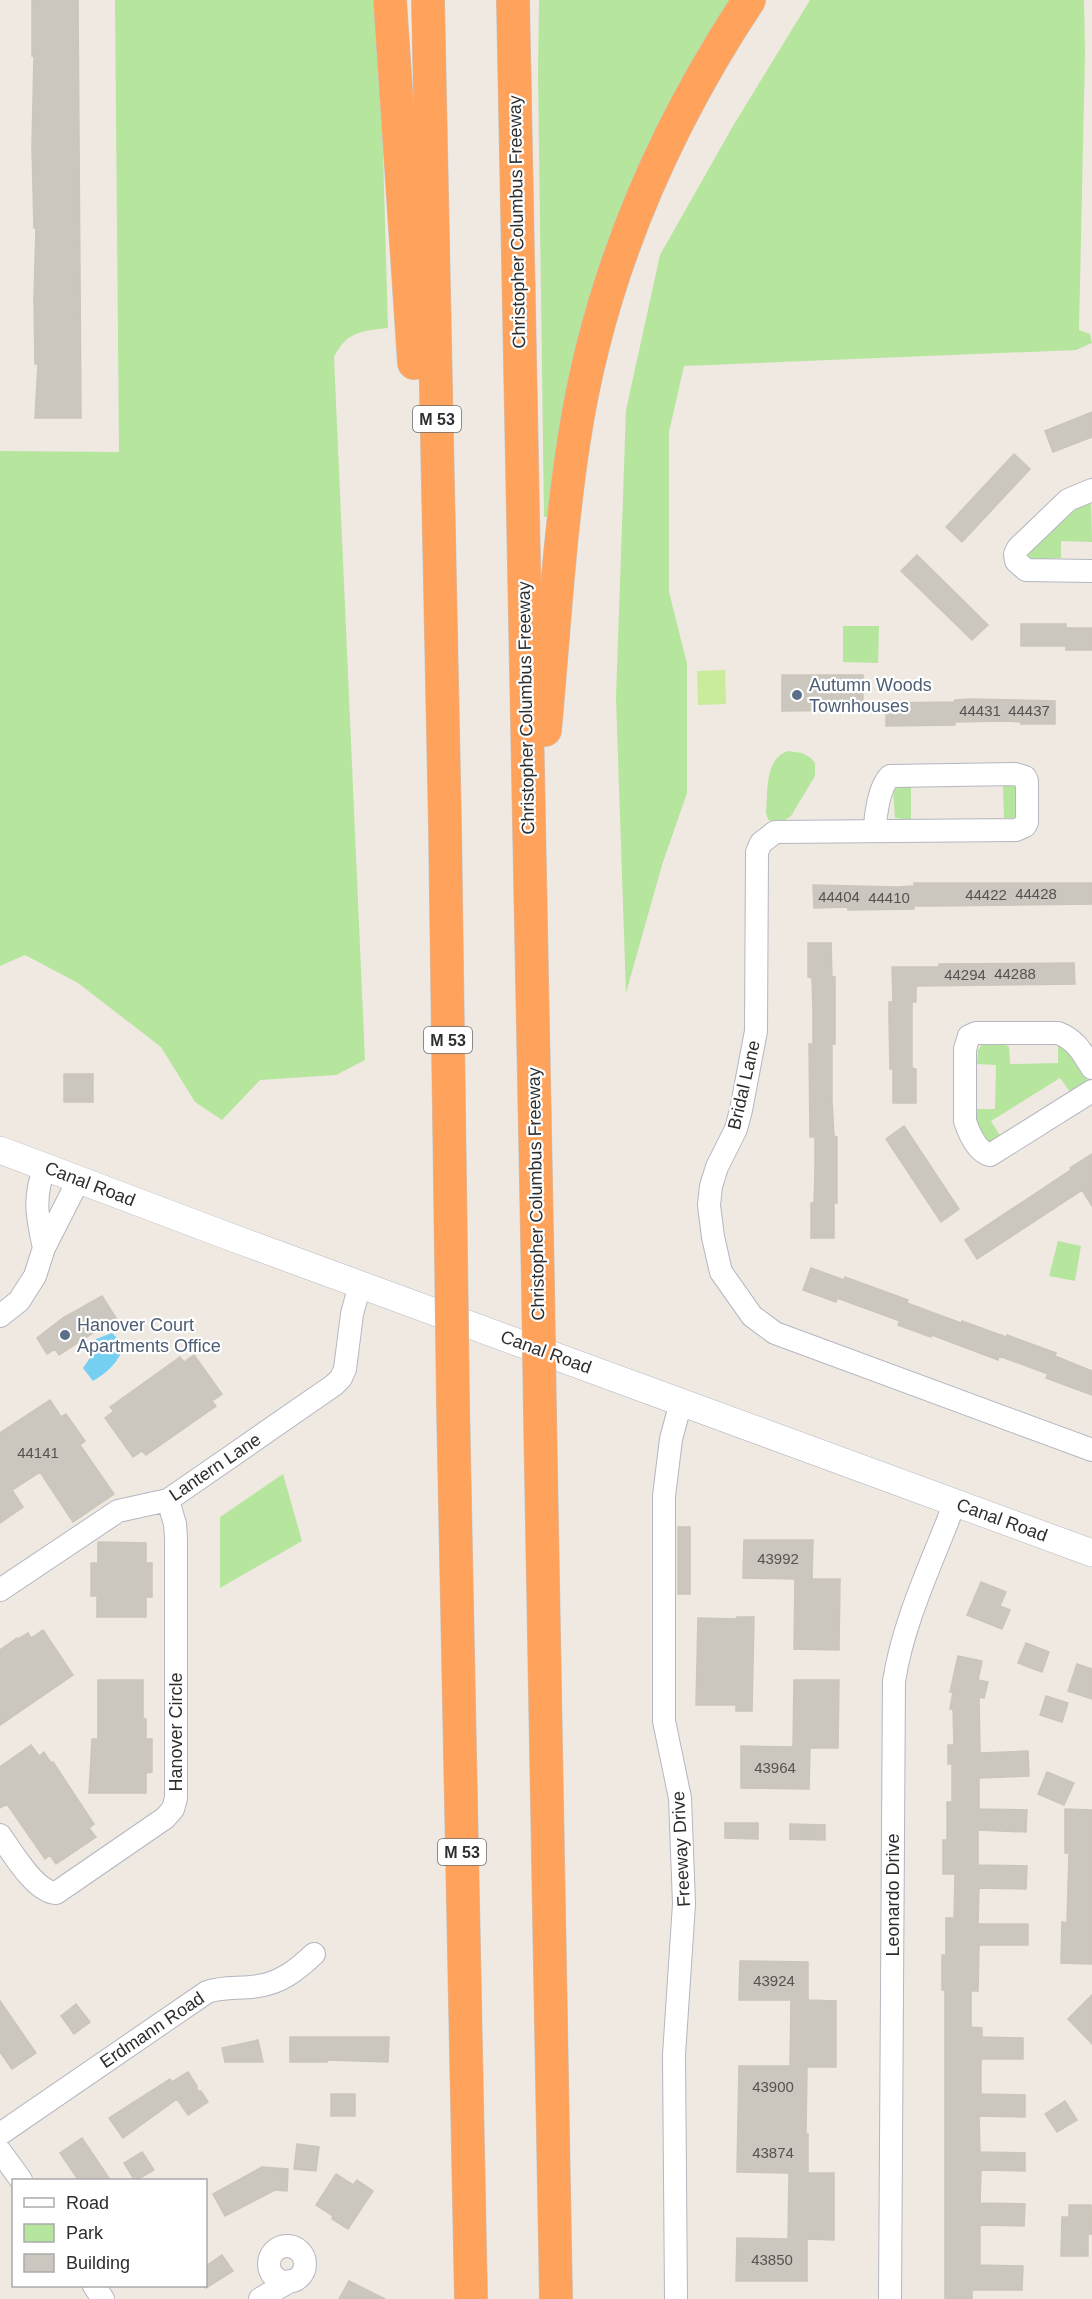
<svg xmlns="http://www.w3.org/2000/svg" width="1092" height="2299" font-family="Arial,sans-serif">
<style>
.green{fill:#b6e59e}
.pitch{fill:#c9ec9a}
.water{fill:#75cff0}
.building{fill:#cbc7bf;stroke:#cbc5ba;stroke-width:1.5}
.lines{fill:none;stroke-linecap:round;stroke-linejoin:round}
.minor-casing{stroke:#b4b7c1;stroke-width:24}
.tertiary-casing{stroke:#b4b7c1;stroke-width:28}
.motorway-casing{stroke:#c9c9c9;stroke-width:34}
.minor{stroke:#fff;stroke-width:22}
.tertiary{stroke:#fff;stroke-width:27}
.motorway{stroke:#ffa35c;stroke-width:33}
.motorway-bridge-casing{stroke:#c9c9c9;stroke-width:34;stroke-linecap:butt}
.motorway-bridge{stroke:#ffa35c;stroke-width:33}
.service-dot{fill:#5c6f8a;stroke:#fff;stroke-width:2}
.labels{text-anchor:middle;stroke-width:4.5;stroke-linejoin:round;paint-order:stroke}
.number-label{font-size:15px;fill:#555452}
.shield{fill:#fff;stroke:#6d6d6d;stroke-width:1.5}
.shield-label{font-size:16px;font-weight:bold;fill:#2e2e2e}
.street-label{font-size:18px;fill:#2e2e2e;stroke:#fff}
.service-label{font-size:18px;fill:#4e5e75;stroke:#fff;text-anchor:start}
</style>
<rect width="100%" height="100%" fill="#efe9e1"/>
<path class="green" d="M115 0H376L381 82 388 328C362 331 347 331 334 357L365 1060 336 1075 260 1080 222 1120 195 1102 161 1047 78 983 25 955 0 966V451L119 452Z
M539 0H737L698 63 552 516 544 517 538 75Z
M810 0H1084L1085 53 1079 330 1090 334 1092 343 1076 350 684 366 669 432V592L687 664V793L662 865 626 993 616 698 626 410 660 255 733 126Z
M1091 502 1092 542 1061 541V558L1027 560 1028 554 1075 510Z
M843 626H879L878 663 843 662Z
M788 751 802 753 811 758 815 763V776L791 816 784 821 772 823 768 819 766 813C768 793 764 759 788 751Z
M1003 786H1015L1016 789 1017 816 1013 818H1004Z
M898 787H911V820L895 818 893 791Z
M1001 1042 1009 1047 1010 1064 1058 1063V1046H1066L1089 1082 1071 1093 1060 1078 991 1121 1001 1137 988 1145 976 1125V1109H995L996 1065 977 1064 978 1050 983 1043Z
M1058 1241 1081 1246 1075 1281 1049 1276Z
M283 1474 302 1541 220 1588V1517Z"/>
<path class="pitch" d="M725 670 726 704 698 705 697 671Z"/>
<path class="water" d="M112 1333 124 1345C119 1362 108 1372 93 1381L83 1368 92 1355 96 1339Z"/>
<path class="building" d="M32 0H78L81 418H35L38 364H35L34 299 36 228H34L32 146 34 56H32Z
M1092 412V437L1053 452 1045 431Z
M1014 454 1030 469 962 542 946 527Z
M917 555 988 625 972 640 901 571Z
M1021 624H1066V628H1092V650H1066V646H1021Z
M782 675H863V710L782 711Z
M971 699 1055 701V724H1021V722L1004 721 955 722V725L886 726V703L954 702 955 700Z
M914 883H1092V904L931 906H914V909L848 910V907L814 908 813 885 897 887 914 886Z
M808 943H831L832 977H835V1044H832V1102L834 1136 837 1137V1203H834V1238H811V1203H814L815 1170V1137H810L809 1044H813V1011L812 978 808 977Z
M1074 963 1075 984 916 986V1002H912V1068L916 1069V1103H893V1069H890L889 1020V1002H893L892 967H939V964Z
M64 1074H93V1102H64Z
M904 1126 959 1209 941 1222 886 1139Z
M1092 1154V1206L1082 1190 977 1259 965 1240 1071 1170 1070 1168Z
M811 1268 844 1280 845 1277 908 1300 907 1303 961 1323 962 1321 1006 1337 1007 1335 1056 1353 1055 1356 1092 1371V1395L1046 1378 1048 1374 1024 1365 999 1356 998 1360 932 1335 931 1337 898 1325 900 1321 837 1298 836 1302 803 1290Z
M102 1296 116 1318 59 1355 55 1349 47 1354 37 1338 63 1318Z
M194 1355 222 1394 212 1401 216 1406 146 1455 142 1451 133 1457 105 1418 114 1411 110 1407 180 1357 184 1362Z
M50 1400 61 1417 66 1414 85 1441 80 1445 114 1494 73 1522 40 1472 12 1490 23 1507 0 1523V1433Z
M678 1527H690V1594H678Z
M744 1540H813L812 1579H840L839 1650 794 1649 795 1579 743 1578Z
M98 1542 146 1543V1563H152V1597H146V1617H97V1596H91V1563H98Z
M981 1582 1006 1592 1000 1606 1010 1610 1002 1629 967 1615Z
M737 1617H754L752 1711H736V1705H696L698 1618 737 1619Z
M43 1630 73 1675 0 1725V1650L17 1638 18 1639 28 1633 31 1638Z
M1026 1643 1049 1652 1042 1672 1018 1663Z
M958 1656 982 1661 978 1680 988 1682 984 1698 979 1697 980 1753 1028 1751 1029 1776 979 1778V1809L1027 1810 1026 1832 978 1830V1865L1027 1866 1026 1889 979 1888 978 1924H1028V1945H979L978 1991H971V2027L982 2028V2037L1023 2038V2059H981V2094L1025 2095V2117L979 2116 980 2152 1025 2153V2171L981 2170 980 2203 1025 2204 1024 2226 980 2225V2265L1023 2266 1022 2290H972V2299H945V1990H942V1955H946V1918H954L955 1874H943V1840H947V1802H952V1764H948V1745H954L953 1709H950L953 1692H950Z
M1077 1664 1092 1669V1699L1068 1691Z
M98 1680H143V1719H146V1739H152V1772L146 1773V1793H89L92 1739H98Z
M794 1680H839L838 1748H810L809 1789 741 1788V1746L793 1747Z
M1046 1696 1068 1703 1062 1722 1040 1715Z
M31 1745 39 1756 44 1752 51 1763 53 1762 94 1824 89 1828 96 1837 56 1864 50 1855 45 1859 7 1804 0 1808V1767Z
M1047 1772 1074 1783 1064 1805 1038 1794Z
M1065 1809 1092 1810V1964L1061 1963 1062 1922 1067 1923 1069 1853H1065Z
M725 1823H758V1839L725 1838Z
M790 1824 825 1825V1840L790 1839Z
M740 1961 808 1962V2000L836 2001V2067H807L806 2134H808V2173H834V2240L807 2239V2281H736L737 2238 788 2239 789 2173 737 2172 739 2066H790L791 2000H739Z
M1092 1995V2044L1068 2019Z
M0 2001 36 2053 12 2069 0 2052Z
M76 2004 90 2022 74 2034 61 2016Z
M290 2037H389L388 2062 327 2060V2062H290Z
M258 2040 263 2062H225L222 2048Z
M188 2072 197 2086V2091H201L208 2102 188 2115 177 2099 123 2138 109 2118 170 2079 172 2082Z
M331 2094H355V2116H331Z
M1065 2101 1077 2120 1057 2132 1045 2114Z
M82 2138 111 2181H79L60 2153Z
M297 2144 319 2147 316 2171 294 2169Z
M142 2152 154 2170 135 2181 124 2163Z
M262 2167 288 2169 287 2191 275 2190 225 2216 213 2194Z
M336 2174 353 2185 357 2180 373 2191 348 2229 332 2219 333 2216 316 2205Z
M1069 2205H1091L1092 2234H1088V2256H1061L1062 2217H1069Z
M222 2255 233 2271 206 2288V2266Z
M349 2281 385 2299H339Z"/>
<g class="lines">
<g class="minor-casing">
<path id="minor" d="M1092 490 1068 500 1018 548 1015 554 1016 561 1026 570 1092 571
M875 831C875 815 879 787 890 776L1015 774 1025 777 1027 781V822L1025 826 1016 830 775 832 761 843 757 852 756 1031 741 1110 736 1129 717 1167 711 1186 709 1205 713 1237 721 1272 752 1316 775 1333 1092 1450
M1092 1068C1082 1052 1076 1040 1058 1033H976L969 1036 965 1049V1121C969 1133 977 1152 990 1155L1092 1091
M44 1248C37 1216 33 1198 45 1166
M0 1316 19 1301 35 1276 44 1248 79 1179
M0 1590 118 1511 168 1500 334 1385 341 1378 345 1369 352 1314 360 1284
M0 1835C12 1852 35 1892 56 1893L165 1818 173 1809 176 1798V1538L175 1524 168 1500
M0 2134 207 1992C224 1986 240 1989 258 1986 281 1983 298 1969 314 1954
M0 2151 21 2180
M269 2264a18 18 0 1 1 36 0a18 18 0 1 1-36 0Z
M94 2286 103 2299
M260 2299 290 2281
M676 2299 674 2055 684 1904 680 1798 664 1721V1496L671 1439 681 1402
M890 2299 894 1681C904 1618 933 1561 955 1502"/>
</g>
<g class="tertiary-casing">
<path id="tertiary" d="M0 1150 233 1238 1092 1553"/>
</g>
<g class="motorway-casing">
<path id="motorway" d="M390 0 414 363
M428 0 445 827 451 1253
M513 0 538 1285
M545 730C554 634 559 536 574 440 598 282 661 133 749 0
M453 1404 471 2299
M540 1415 556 2299"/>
</g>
<use href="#minor" class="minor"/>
<use href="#tertiary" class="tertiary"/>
<use href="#motorway" class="motorway"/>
<g class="motorway-bridge-casing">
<path id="motorway-bridge" d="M451 1253 453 1404
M538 1285 540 1415"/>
</g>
<use href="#motorway-bridge" class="motorway-bridge"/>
</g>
<g class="service-dot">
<circle cx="797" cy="695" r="6"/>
<circle cx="65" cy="1335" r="6"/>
</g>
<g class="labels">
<g class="number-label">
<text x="980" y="716">44431</text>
<text x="1029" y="716">44437</text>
<text x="1036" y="899">44428</text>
<text x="986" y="900">44422</text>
<text x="839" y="902">44404</text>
<text x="889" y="903">44410</text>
<text x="1015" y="979">44288</text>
<text x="965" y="980">44294</text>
<text x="38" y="1458">44141</text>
<text x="778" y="1564">43992</text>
<text x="775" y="1773">43964</text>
<text x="774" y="1986">43924</text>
<text x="773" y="2092">43900</text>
<text x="773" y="2158">43874</text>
<text x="772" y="2265">43850</text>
</g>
<g class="shield">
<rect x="413" y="406" width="48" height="26" rx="4.5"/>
<rect x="424" y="1027" width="48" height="26" rx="4.5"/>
<rect x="438" y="1839" width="48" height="26" rx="4.5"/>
</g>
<g class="shield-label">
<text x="437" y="425">M 53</text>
<text x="448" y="1046">M 53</text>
<text x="462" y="1858">M 53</text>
</g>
<g class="street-label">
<text transform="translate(517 222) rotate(-91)" y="6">Christopher Columbus Freeway</text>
<text transform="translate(526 708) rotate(-91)" y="6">Christopher Columbus Freeway</text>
<text transform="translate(744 1085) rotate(-77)" y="6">Bridal Lane</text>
<text transform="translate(90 1184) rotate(21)" y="6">Canal Road</text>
<text transform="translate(536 1194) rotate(-91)" y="6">Christopher Columbus Freeway</text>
<text transform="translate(546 1352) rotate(20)" y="6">Canal Road</text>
<text transform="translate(215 1467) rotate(-34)" y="6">Lantern Lane</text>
<text transform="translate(1002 1520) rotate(20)" y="6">Canal Road</text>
<text transform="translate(176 1732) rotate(-90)" y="6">Hanover Circle</text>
<text transform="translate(681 1849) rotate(-93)" y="6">Freeway Drive</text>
<text transform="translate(893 1895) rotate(-90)" y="6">Leonardo Drive</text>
<text transform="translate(152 2030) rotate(-34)" y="6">Erdmann Road</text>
</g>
<g class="service-label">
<text x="809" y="691">Autumn Woods<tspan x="809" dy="21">Townhouses</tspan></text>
<text x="77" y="1331">Hanover Court<tspan x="77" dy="21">Apartments Office</tspan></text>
</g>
</g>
<rect x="12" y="2179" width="195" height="108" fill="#ffffff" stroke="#ababab" stroke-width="1.5"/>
<rect x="24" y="2198" width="30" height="9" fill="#ffffff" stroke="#ababab" stroke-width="1.5"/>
<text x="66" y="2209" font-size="18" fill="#2e2e2e">Road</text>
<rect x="24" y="2224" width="30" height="18" fill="#b6e59e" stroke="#ababab" stroke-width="1.5"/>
<text x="66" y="2239" font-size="18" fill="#2e2e2e">Park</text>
<rect x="24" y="2254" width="30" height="18" fill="#cbc7bf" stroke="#ababab" stroke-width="1.5"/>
<text x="66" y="2269" font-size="18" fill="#2e2e2e">Building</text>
</svg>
